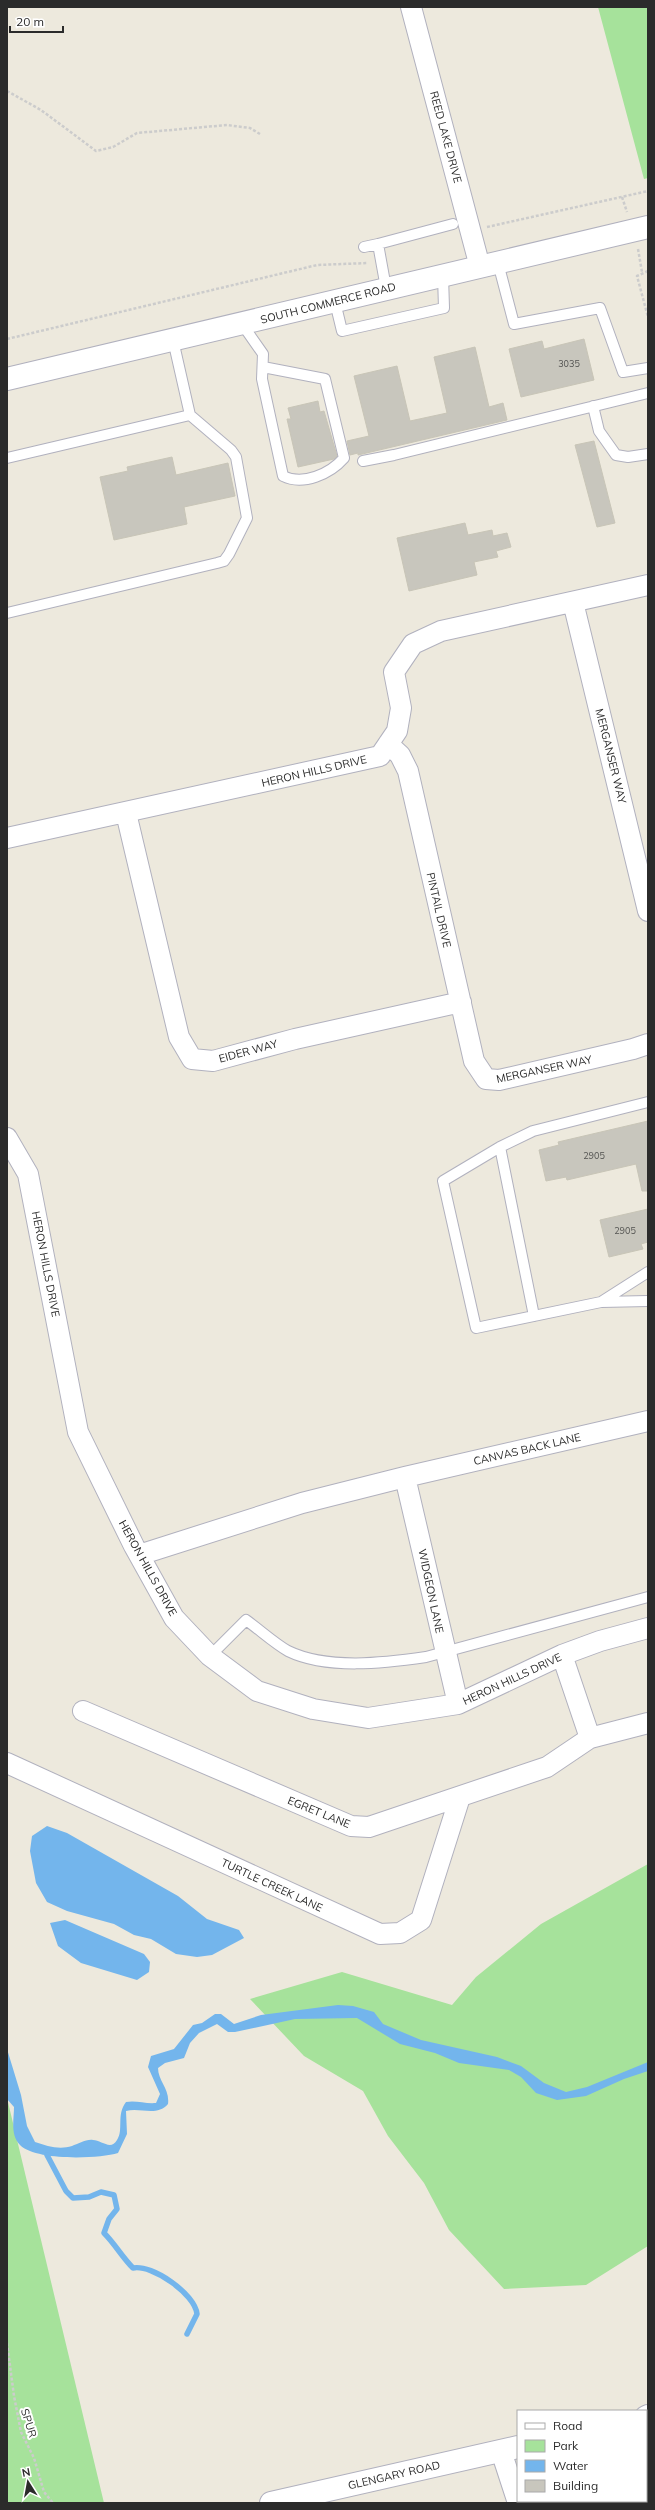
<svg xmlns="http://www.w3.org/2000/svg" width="655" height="2510" font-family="Mulish,sans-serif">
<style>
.green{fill:#a6e29b}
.water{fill:#73b5ec}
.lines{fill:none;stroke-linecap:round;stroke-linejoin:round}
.stream{stroke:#73b5ec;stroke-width:5.5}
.building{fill:#c8c6bd;stroke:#c8c5b7}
.lane-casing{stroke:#b1b1be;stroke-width:12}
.street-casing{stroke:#b1b1be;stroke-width:22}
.secondary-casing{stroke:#b1b1be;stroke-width:24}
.path{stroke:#ccc;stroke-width:2.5;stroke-dasharray:3 2;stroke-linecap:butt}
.lane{stroke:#fff;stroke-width:10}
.street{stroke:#fff;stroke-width:20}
.secondary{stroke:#fff;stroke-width:22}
.labels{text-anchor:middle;stroke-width:4;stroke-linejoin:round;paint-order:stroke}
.number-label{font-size:9px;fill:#525250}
.street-label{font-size:11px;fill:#2b2b2b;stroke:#fff}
</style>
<rect width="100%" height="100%" fill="#ede9dd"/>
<path class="green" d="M598 7H648V178L644 179Z
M648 1864V2246L586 2285 504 2289 449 2230 424 2183 388 2136 363 2091 304 2056 250 1999 342 1972 452 2005 476 1977 541 1924Z
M7 2098 104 2503H7Z"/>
<path class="water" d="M47 1826 67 1833 178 1896 207 1919 239 1930 244 1938 212 1955 197 1957 176 1954 151 1939 134 1935 114 1924 67 1911 47 1902 36 1883 30 1851 32 1836Z
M65 1920 144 1954 150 1962 149 1972 137 1980 81 1963 58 1946 50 1923Z
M338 2005 353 2006 374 2012 383 2024 421 2040 497 2057 521 2066 544 2083 566 2092 587 2087 648 2062V2071L624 2079 586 2096 557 2100 536 2093 521 2077 509 2070 459 2063 435 2053 400 2044 357 2018 295 2019 235 2032H228L217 2024 199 2033 190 2043 184 2058 165 2063 158 2068C158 2081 170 2089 168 2104 157 2117 140 2107 126 2111L127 2134 118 2153C98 2159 36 2161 20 2145 10 2135 14 2119 14 2107L7 2099V2049L21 2095 27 2126 35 2142C47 2146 59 2150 72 2146 78 2144 86 2139 93 2140 101 2140 111 2151 117 2140 124 2130 116 2115 126 2102 136 2100 145 2104 156 2103L160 2094 148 2067 151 2056 174 2049 193 2025 202 2023 215 2014H221L234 2024 261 2015Z"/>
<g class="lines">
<path class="stream" d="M47 2155 66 2191 73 2198 89 2197 101 2192 114 2195 117 2209 109 2219 104 2233C115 2244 122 2257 133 2268 152 2264 195 2294 197 2314L187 2334"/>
</g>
<path class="building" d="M584 339 594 380 521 397 509 349 542 341 544 349Z
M475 347 489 407 503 403 507 420 358 455V453L350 455 347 441 369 436 354 376 397 366 410 421 447 413 434 357Z
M318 401 320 412 324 411 337 456 334 459 298 467 287 419H291L288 408Z
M594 441 615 523 597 527 575 445Z
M172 457 176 475 228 463 235 496 184 507 187 524 114 540 100 477 128 471 127 467Z
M465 523 468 535 492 530 493 536 507 533 511 547 496 551 498 557 474 562 477 575 409 591 397 538Z
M648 1121V1191H642L636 1164 567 1180 566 1177 546 1181 539 1150 559 1145 558 1142Z
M648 1209V1242L641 1244 643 1249 609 1257 600 1220Z"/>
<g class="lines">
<g class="lane-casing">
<path id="lane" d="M364 247 378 244
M498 263 514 324 600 308 623 372 648 368
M386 288 378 244 453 224
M335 302 342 331 444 308 443 276
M242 324 263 354 262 379 283 476C303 486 330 474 344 458L325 379 263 367
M593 406 599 431 616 455 628 457 648 454
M7 458 190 415
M363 461 394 455 648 393
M7 613 217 563 224 561 229 554 247 518 236 457 231 450 190 415 173 340
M648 1102 533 1131 500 1147 443 1181 476 1328 601 1302 648 1301
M500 1147 534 1316
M601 1302 648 1272
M210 1656 246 1620C260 1630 274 1643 288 1651 327 1670 385 1663 426 1657L648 1597"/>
</g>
<g class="street-casing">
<path id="street" d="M411 7 480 267
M573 602 648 911
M388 744 400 755 408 771 474 1061 486 1079 499 1080 633 1049 648 1044
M126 813 179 1037 192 1059 213 1061 295 1039 461 1002
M7 838 380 756 397 731 401 708 394 672 413 644 441 631 648 585
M7 1138 28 1174 78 1432 134 1546 174 1618 210 1656 257 1691 313 1709 368 1718 458 1704 562 1655 600 1641 648 1628
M405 1477 458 1704
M139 1555 302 1503 405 1477 648 1421
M562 1655 590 1738
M83 1711 351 1826 369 1827 547 1767 590 1738 648 1723
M7 1763 380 1934 400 1933 421 1920 460 1797
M501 2451 518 2503"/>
</g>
<g class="secondary-casing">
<path id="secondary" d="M7 379 648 227
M646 2417 648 2416
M271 2503 518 2447"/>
</g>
<path class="path" d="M7 91 41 110 96 151 113 147 137 133 227 125 250 128 260 134
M622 197 627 212
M487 227 648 191
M638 249 642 272
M648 271 637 276 648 317
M7 339 317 265 368 263
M7 2343 14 2396 21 2432 34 2458 44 2492 53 2503"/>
<use href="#lane" class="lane"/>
<use href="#street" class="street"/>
<use href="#secondary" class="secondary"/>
</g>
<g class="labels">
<g class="number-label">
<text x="569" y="367">3035</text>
<text x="594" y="1159">2905</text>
<text x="625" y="1234">2905</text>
</g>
<g class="street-label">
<text transform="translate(446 137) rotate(75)" y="4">REED LAKE DRIVE</text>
<text transform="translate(328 303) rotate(-14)" y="4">SOUTH COMMERCE ROAD</text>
<text transform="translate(611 756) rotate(76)" y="4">MERGANSER WAY</text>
<text transform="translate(314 771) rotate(-13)" y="4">HERON HILLS DRIVE</text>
<text transform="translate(439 910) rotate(77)" y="4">PINTAIL DRIVE</text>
<text transform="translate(248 1051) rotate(-15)" y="4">EIDER WAY</text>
<text transform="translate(544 1069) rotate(-12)" y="4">MERGANSER WAY</text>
<text transform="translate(46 1264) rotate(79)" y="4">HERON HILLS DRIVE</text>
<text transform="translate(527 1449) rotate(-13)" y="4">CANVAS BACK LANE</text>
<text transform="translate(148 1568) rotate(61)" y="4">HERON HILLS DRIVE</text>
<text transform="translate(431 1591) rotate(78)" y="4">WIDGEON LANE</text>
<text transform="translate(512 1679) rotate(-25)" y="4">HERON HILLS DRIVE</text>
<text transform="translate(319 1812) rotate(22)" y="4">EGRET LANE</text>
<text transform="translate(272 1885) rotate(25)" y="4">TURTLE CREEK LANE</text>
<text transform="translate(29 2423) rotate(73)" y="4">SPUR</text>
<text transform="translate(394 2475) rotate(-13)" y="4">GLENGARY ROAD</text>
</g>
</g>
<rect width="655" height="2510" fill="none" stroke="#2b2b2b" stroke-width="16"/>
<rect x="517" y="2410" width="130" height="92" fill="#ffffff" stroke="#aaaaaa"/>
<rect x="525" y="2423" width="20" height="6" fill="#ffffff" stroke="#aaaaaa"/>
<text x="553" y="2430" font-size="12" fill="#2b2b2b">Road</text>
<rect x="525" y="2440" width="20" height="12" fill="#a6e29b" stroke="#aaaaaa"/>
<text x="553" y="2450" font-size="12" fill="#2b2b2b">Park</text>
<rect x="525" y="2460" width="20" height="12" fill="#73b5ec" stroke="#aaaaaa"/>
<text x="553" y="2470" font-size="12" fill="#2b2b2b">Water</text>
<rect x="525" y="2480" width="20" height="12" fill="#c8c6bd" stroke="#aaaaaa"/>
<text x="553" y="2490" font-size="12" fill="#2b2b2b">Building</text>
<g transform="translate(28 2482) rotate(349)" stroke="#ffffff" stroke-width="3" paint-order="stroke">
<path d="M0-3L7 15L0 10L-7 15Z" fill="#2b2b2b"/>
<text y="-6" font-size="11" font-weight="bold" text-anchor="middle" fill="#2b2b2b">N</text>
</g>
<path d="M10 26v6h53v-6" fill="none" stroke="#2b2b2b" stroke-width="2"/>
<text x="16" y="26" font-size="12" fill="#2b2b2b" stroke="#ffffff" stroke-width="3" paint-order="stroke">20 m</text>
</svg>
